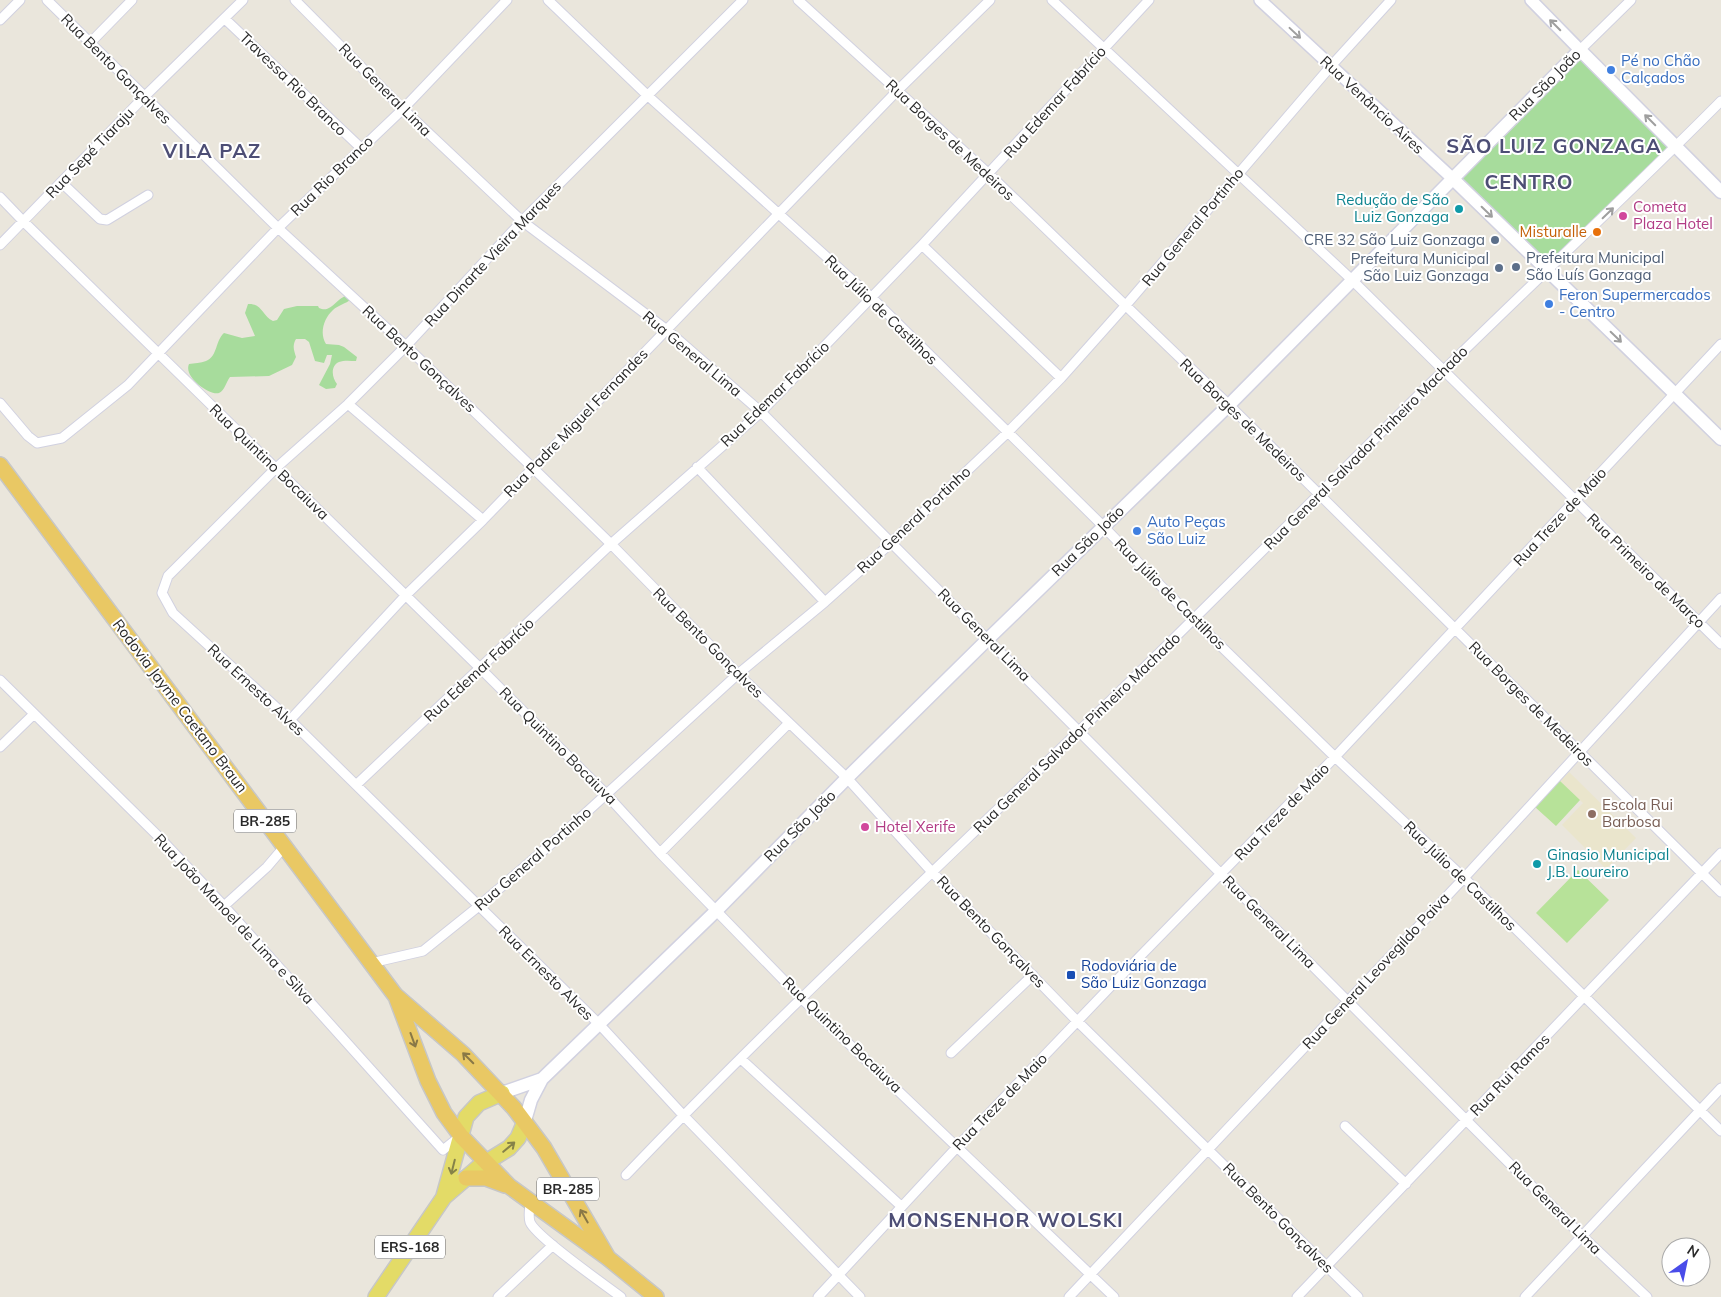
<svg xmlns="http://www.w3.org/2000/svg" width="1721" height="1297" font-family="Mulish,sans-serif">
<style>
.education{fill:#eae5cc}
.green{fill:#a7dc9c}
.pitch{fill:#b7e299}
.lines{fill:none;stroke-linecap:round;stroke-linejoin:round}
.minor-casing{stroke:#d1d1e0;stroke-width:11}
.tertiary-casing{stroke:#d1d1e0;stroke-width:14}
.secondary-casing{stroke:#d1d1e0;stroke-width:15}
.primary-casing{stroke:#c7c7c7;stroke-width:18}
.trunk-casing{stroke:#c7c7c7;stroke-width:18}
.minor{stroke:#fff;stroke-width:9}
.tertiary{stroke:#fff;stroke-width:11}
.secondary{stroke:#fff;stroke-width:12}
.primary{stroke:#e3db67;stroke-width:15}
.trunk{stroke:#e9c864;stroke-width:15}
.oneway{stroke:#9f9f9f}
.oneway2{stroke:#897846}
.oneway3{stroke:#868248}
.shop-dot{fill:#3f7fe0;stroke:#fff;stroke-width:2}
.culture-dot{fill:#0f9aa8;stroke:#fff;stroke-width:2}
.hotel-dot{fill:#d1479c;stroke:#fff;stroke-width:2}
.food-dot{fill:#e8710a;stroke:#fff;stroke-width:2}
.service-dot{fill:#5c6f8a;stroke:#fff;stroke-width:2}
.education-dot{fill:#8d6e63;stroke:#fff;stroke-width:2}
.transit-dot{fill:#1a4fb4;stroke:#fff;stroke-width:2}
.labels{text-anchor:middle;stroke-width:4;stroke-linejoin:round;paint-order:stroke}
.shield{fill:#fff;stroke:#696969;stroke-width:1}
.shield-label{font-size:14px;font-weight:bold;fill:#292929}
.shop-label{font-size:15px;fill:#366cbe;stroke:#fff;text-anchor:start}
.street-label{font-size:15px;fill:#292929;stroke:#fff}
.culture-label{font-size:15px;fill:#0d838f;stroke:#fff;text-anchor:end}
.hotel-label{font-size:15px;fill:#b23c85;stroke:#fff;text-anchor:start}
.food-label{font-size:15px;fill:#c56008;stroke:#fff;text-anchor:end}
.service-label{font-size:15px;fill:#4e5e75;stroke:#fff;text-anchor:end}
.education-label{font-size:15px;fill:#785e54;stroke:#fff;text-anchor:start}
.transit-label{font-size:15px;fill:#164399;stroke:#fff;text-anchor:start}
.district-label{font-size:20px;font-weight:bold;letter-spacing:1px;fill:#4d4e75;stroke:#fff}
</style>
<rect width="100%" height="100%" fill="#eae6dc"/>
<path class="education" d="M1569 772 1636 838 1606 869 1562 825 1583 803 1560 781Z"/>
<path class="green" d="M1581 53 1672 145 1546 267 1458 180Z
M349 295 351 299C346 304 338 305 333 310 324 318 319 333 326 344L339 345 344 347 357 357 356 361C351 361 344 360 339 362 330 366 332 378 337 384L335 388 326 389 319 385 330 364 332 355H327L324 363 315 361 309 342 305 339H296C292 346 294 350 296 357L292 365 269 376 230 377C226 382 225 390 219 393 210 396 183 377 189 364 194 363 201 363 206 361 218 356 215 341 224 333L242 338 255 336 245 313 248 304C262 303 262 316 273 321L277 320 284 309 297 306H318L319 308C332 314 336 297 349 295Z"/>
<path class="pitch" d="M1560 781 1580 800 1556 826 1535 807Z
M1578 870 1609 900 1567 943 1536 913Z"/>
<g class="lines">
<g class="minor-casing">
<path id="minor" d="M47 0 278 228 406 346 533 468 611 544 738 674 847 778 932 872 1077 1021 1358 1297
M295 0 403 109 522 221 667 330 761 412 1466 1120 1582 1236 1647 1297
M548 0 647 95 871 297 1103 526 1194 620 1335 757 1464 878 1721 1131
M743 0 522 221 406 346 348 404 276 468 168 576 162 593 173 613 290 720 599 1024 683 1115 860 1297
M798 0 989 174 1229 405 1721 892
M1052 0 1351 279 1721 644
M225 19 361 148
M0 20 20 0
M90 43 132 0
M1580 50 1631 0
M61 182 100 219 107 220 148 195
M0 197 23 221 481 669 606 794 660 853 802 999 1114 1297
M0 245 144 97 243 0
M922 245 1061 378
M0 403 28 436 37 443 62 438 128 385 278 228 403 109 507 0
M348 404 483 520
M697 467 825 602
M0 680 160 838 224 906 443 1150 458 1138
M290 720 406 595 483 520 897 91 990 0
M0 747 34 714
M356 785 611 544 761 412 922 245 1149 0
M660 853 789 723
M224 906 267 867 284 847
M371 963 423 951 479 906 566 831 738 674 825 602 891 543 1007 433 1061 378 1126 305 1331 66 1391 0
M951 1053 1033 975
M741 1059 901 1206
M1345 1126 1406 1184
M626 1175C771 1023 926 879 1077 733 1200 615 1318 494 1439 375 1532 283 1629 194 1721 101
M530 1202C530 1208 528 1216 530 1222 536 1237 604 1284 621 1297
M498 1297 553 1245
M818 1297 958 1146 1112 985 1335 757 1721 344
M1069 1297 1464 878 1721 598
M1297 1297 1721 853
M1525 1297 1721 1088"/>
</g>
<g class="tertiary-casing">
<path id="tertiary" d="M1260 0 1452 178
M1531 0 1580 50"/>
</g>
<g class="secondary-casing">
<path id="secondary" d="M1452 178 1674 393 1721 439
M502 1093 542 1079
M524 1124 531 1100 542 1079 717 910 847 778 988 639 1229 405 1580 50 1721 192"/>
</g>
<g class="primary-casing">
<path id="primary" d="M444 1196 466 1117 479 1103 502 1093
M376 1297 444 1197 480 1166 509 1148 518 1138 524 1124"/>
</g>
<g class="trunk-casing">
<path id="trunk" d="M0 465 395 995 463 1054 514 1108 544 1148 608 1258
M397 999 428 1081 444 1113 461 1136 509 1186 608 1258 656 1297
M466 1178H486L505 1185"/>
</g>
<use href="#minor" class="minor"/>
<use href="#tertiary" class="tertiary"/>
<use href="#secondary" class="secondary"/>
<use href="#primary" class="primary"/>
<use href="#trunk" class="trunk"/>
</g>
<defs><path id="oneway-shaft" d="M-6 0H5M1.5-3L5.5 0L1.5 3" fill="none" stroke-width="1.6" stroke-linecap="round" stroke-linejoin="round" transform="scale(1.25)"/></defs>
<g class="oneway">
<use href="#oneway-shaft" transform="translate(1555 25) rotate(-135)"/>
<use href="#oneway-shaft" transform="translate(1295 33) rotate(43)"/>
<use href="#oneway-shaft" transform="translate(1650 120) rotate(-135)"/>
<use href="#oneway-shaft" transform="translate(1487 212) rotate(44)"/>
<use href="#oneway-shaft" transform="translate(1608 213) rotate(-44)"/>
<use href="#oneway-shaft" transform="translate(1616 337) rotate(44)"/>
</g>
<g class="oneway2">
<use href="#oneway-shaft" transform="translate(413 1040) rotate(70)"/>
<use href="#oneway-shaft" transform="translate(468 1058) rotate(-135)"/>
<use href="#oneway-shaft" transform="translate(584 1216) rotate(-120)"/>
</g>
<g class="oneway3">
<use href="#oneway-shaft" transform="translate(509 1147) rotate(-40)"/>
<use href="#oneway-shaft" transform="translate(453 1167) rotate(104)"/>
</g>
<g class="shop-dot">
<circle cx="1611" cy="70" r="5"/>
<circle cx="1549" cy="304" r="5"/>
<circle cx="1137" cy="531" r="5"/>
</g>
<g class="culture-dot">
<circle cx="1459" cy="209" r="5"/>
<circle cx="1537" cy="864" r="5"/>
</g>
<g class="hotel-dot">
<circle cx="1623" cy="216" r="5"/>
<circle cx="865" cy="827" r="5"/>
</g>
<circle class="food-dot" cx="1597" cy="232" r="5"/>
<g class="service-dot">
<circle cx="1495" cy="240" r="5"/>
<circle cx="1516" cy="267" r="5"/>
<circle cx="1499" cy="268" r="5"/>
</g>
<circle class="education-dot" cx="1592" cy="814" r="5"/>
<rect class="transit-dot" x="1066" y="970" width="10" height="10" rx="2.5"/>
<g class="labels">
<g class="shield">
<rect x="234" y="809.5" width="62" height="23" rx="4"/>
<rect x="537" y="1177.5" width="62" height="23" rx="4"/>
<rect x="375" y="1235.5" width="70" height="23" rx="4"/>
</g>
<g class="shield-label">
<text x="265" y="826">BR-285</text>
<text x="568" y="1194">BR-285</text>
<text x="410" y="1252">ERS-168</text>
</g>
<g class="shop-label">
<text x="1621" y="66">Pé no Chão<tspan x="1621" dy="17">Calçados</tspan></text>
<text x="1559" y="300">Feron Supermercados<tspan x="1559" dy="17">- Centro</tspan></text>
<text x="1147" y="527">Auto Peças<tspan x="1147" dy="17">São Luiz</tspan></text>
</g>
<g class="street-label">
<text transform="translate(116 69) rotate(45)" y="5">Rua Bento Gonçalves</text>
<text transform="translate(293 84) rotate(44)" y="5">Travessa Rio Branco</text>
<text transform="translate(1545 85) rotate(-45)" y="5">Rua São João</text>
<text transform="translate(385 90) rotate(45)" y="5">Rua General Lima</text>
<text transform="translate(1055 102) rotate(-48)" y="5">Rua Edemar Fabrício</text>
<text transform="translate(1372 105) rotate(43)" y="5">Rua Venâncio Aires</text>
<text transform="translate(950 140) rotate(43)" y="5">Rua Borges de Medeiros</text>
<text transform="translate(90 153) rotate(-46)" y="5">Rua Sepé Tiaraju</text>
<text transform="translate(332 176) rotate(-44)" y="5">Rua Rio Branco</text>
<text transform="translate(1193 227) rotate(-50)" y="5">Rua General Portinho</text>
<text transform="translate(493 254) rotate(-47)" y="5">Rua Dinarte Vieira Marques</text>
<text transform="translate(881 310) rotate(44)" y="5">Rua Júlio de Castilhos</text>
<text transform="translate(692 354) rotate(40)" y="5">Rua General Lima</text>
<text transform="translate(419 359) rotate(43)" y="5">Rua Bento Gonçalves</text>
<text transform="translate(775 394) rotate(-44)" y="5">Rua Edemar Fabrício</text>
<text transform="translate(1243 420) rotate(44)" y="5">Rua Borges de Medeiros</text>
<text transform="translate(576 423) rotate(-46)" y="5">Rua Padre Miguel Fernandes</text>
<text transform="translate(1366 448) rotate(-45)" y="5">Rua General Salvador Pinheiro Machado</text>
<text transform="translate(269 462) rotate(44)" y="5">Rua Quintino Bocaiuva</text>
<text transform="translate(1560 517) rotate(-47)" y="5">Rua Treze de Maio</text>
<text transform="translate(914 520) rotate(-43)" y="5">Rua General Portinho</text>
<text transform="translate(1088 541) rotate(-44)" y="5">Rua São João</text>
<text transform="translate(1646 571) rotate(44)" y="5">Rua Primeiro de Março</text>
<text transform="translate(1170 594) rotate(45)" y="5">Rua Júlio de Castilhos</text>
<text transform="translate(984 635) rotate(45)" y="5">Rua General Lima</text>
<text transform="translate(708 643) rotate(45)" y="5">Rua Bento Gonçalves</text>
<text transform="translate(479 670) rotate(-43)" y="5">Rua Edemar Fabrício</text>
<text transform="translate(256 690) rotate(43)" y="5">Rua Ernesto Alves</text>
<text transform="translate(1531 704) rotate(45)" y="5">Rua Borges de Medeiros</text>
<text transform="translate(180 706) rotate(53)" y="5">Rodovia Jayme Caetano Braun</text>
<text transform="translate(1077 733) rotate(-44)" y="5">Rua General Salvador Pinheiro Machado</text>
<text transform="translate(558 746) rotate(45)" y="5">Rua Quintino Bocaiuva</text>
<text transform="translate(1282 812) rotate(-46)" y="5">Rua Treze de Maio</text>
<text transform="translate(800 826) rotate(-45)" y="5">Rua São João</text>
<text transform="translate(533 859) rotate(-41)" y="5">Rua General Portinho</text>
<text transform="translate(1460 876) rotate(44)" y="5">Rua Júlio de Castilhos</text>
<text transform="translate(234 919) rotate(47)" y="5">Rua João Manoel de Lima e Silva</text>
<text transform="translate(1269 922) rotate(45)" y="5">Rua General Lima</text>
<text transform="translate(991 932) rotate(46)" y="5">Rua Bento Gonçalves</text>
<text transform="translate(1376 971) rotate(-47)" y="5">Rua General Leovegildo Paiva</text>
<text transform="translate(546 973) rotate(45)" y="5">Rua Ernesto Alves</text>
<text transform="translate(842 1035) rotate(44)" y="5">Rua Quintino Bocaiuva</text>
<text transform="translate(1510 1075) rotate(-46)" y="5">Rua Rui Ramos</text>
<text transform="translate(1000 1102) rotate(-46)" y="5">Rua Treze de Maio</text>
<text transform="translate(1555 1208) rotate(45)" y="5">Rua General Lima</text>
<text transform="translate(1278 1218) rotate(45)" y="5">Rua Bento Gonçalves</text>
</g>
<g class="culture-label">
<text x="1449" y="205">Redução de São<tspan x="1449" dy="17">Luiz Gonzaga</tspan></text>
<text x="1547" y="860" text-anchor="start">Ginasio Municipal<tspan x="1547" dy="17">J.B. Loureiro</tspan></text>
</g>
<g class="hotel-label">
<text x="1633" y="212">Cometa<tspan x="1633" dy="17">Plaza Hotel</tspan></text>
<text x="875" y="832">Hotel Xerife</text>
</g>
<g class="food-label">
<text x="1587" y="237">Misturalle</text>
</g>
<g class="service-label">
<text x="1485" y="245">CRE 32 São Luiz Gonzaga</text>
<text x="1526" y="263" text-anchor="start">Prefeitura Municipal<tspan x="1526" dy="17">São Luís Gonzaga</tspan></text>
<text x="1489" y="264">Prefeitura Municipal<tspan x="1489" dy="17">São Luiz Gonzaga</tspan></text>
</g>
<g class="education-label">
<text x="1602" y="810">Escola Rui<tspan x="1602" dy="17">Barbosa</tspan></text>
</g>
<g class="transit-label">
<text x="1081" y="971">Rodoviária de<tspan x="1081" dy="17">São Luiz Gonzaga</tspan></text>
</g>
<g class="district-label">
<text x="1554" y="153">SÃO LUIZ GONZAGA</text>
<text x="212" y="158">VILA PAZ</text>
<text x="1529" y="189">CENTRO</text>
<text x="1006" y="1227">MONSENHOR WOLSKI</text>
</g>
</g>
<g transform="translate(1686 1262) rotate(33)"><circle r="24" fill="#ffffff" stroke="#a9a9a9"/>
<path d="M0-4L9 19L0 12L-9 19Z" fill="#494ce9"/>
<text y="-8" font-size="14" font-weight="bold" text-anchor="middle" fill="#292929">N</text>
</g>
</svg>
